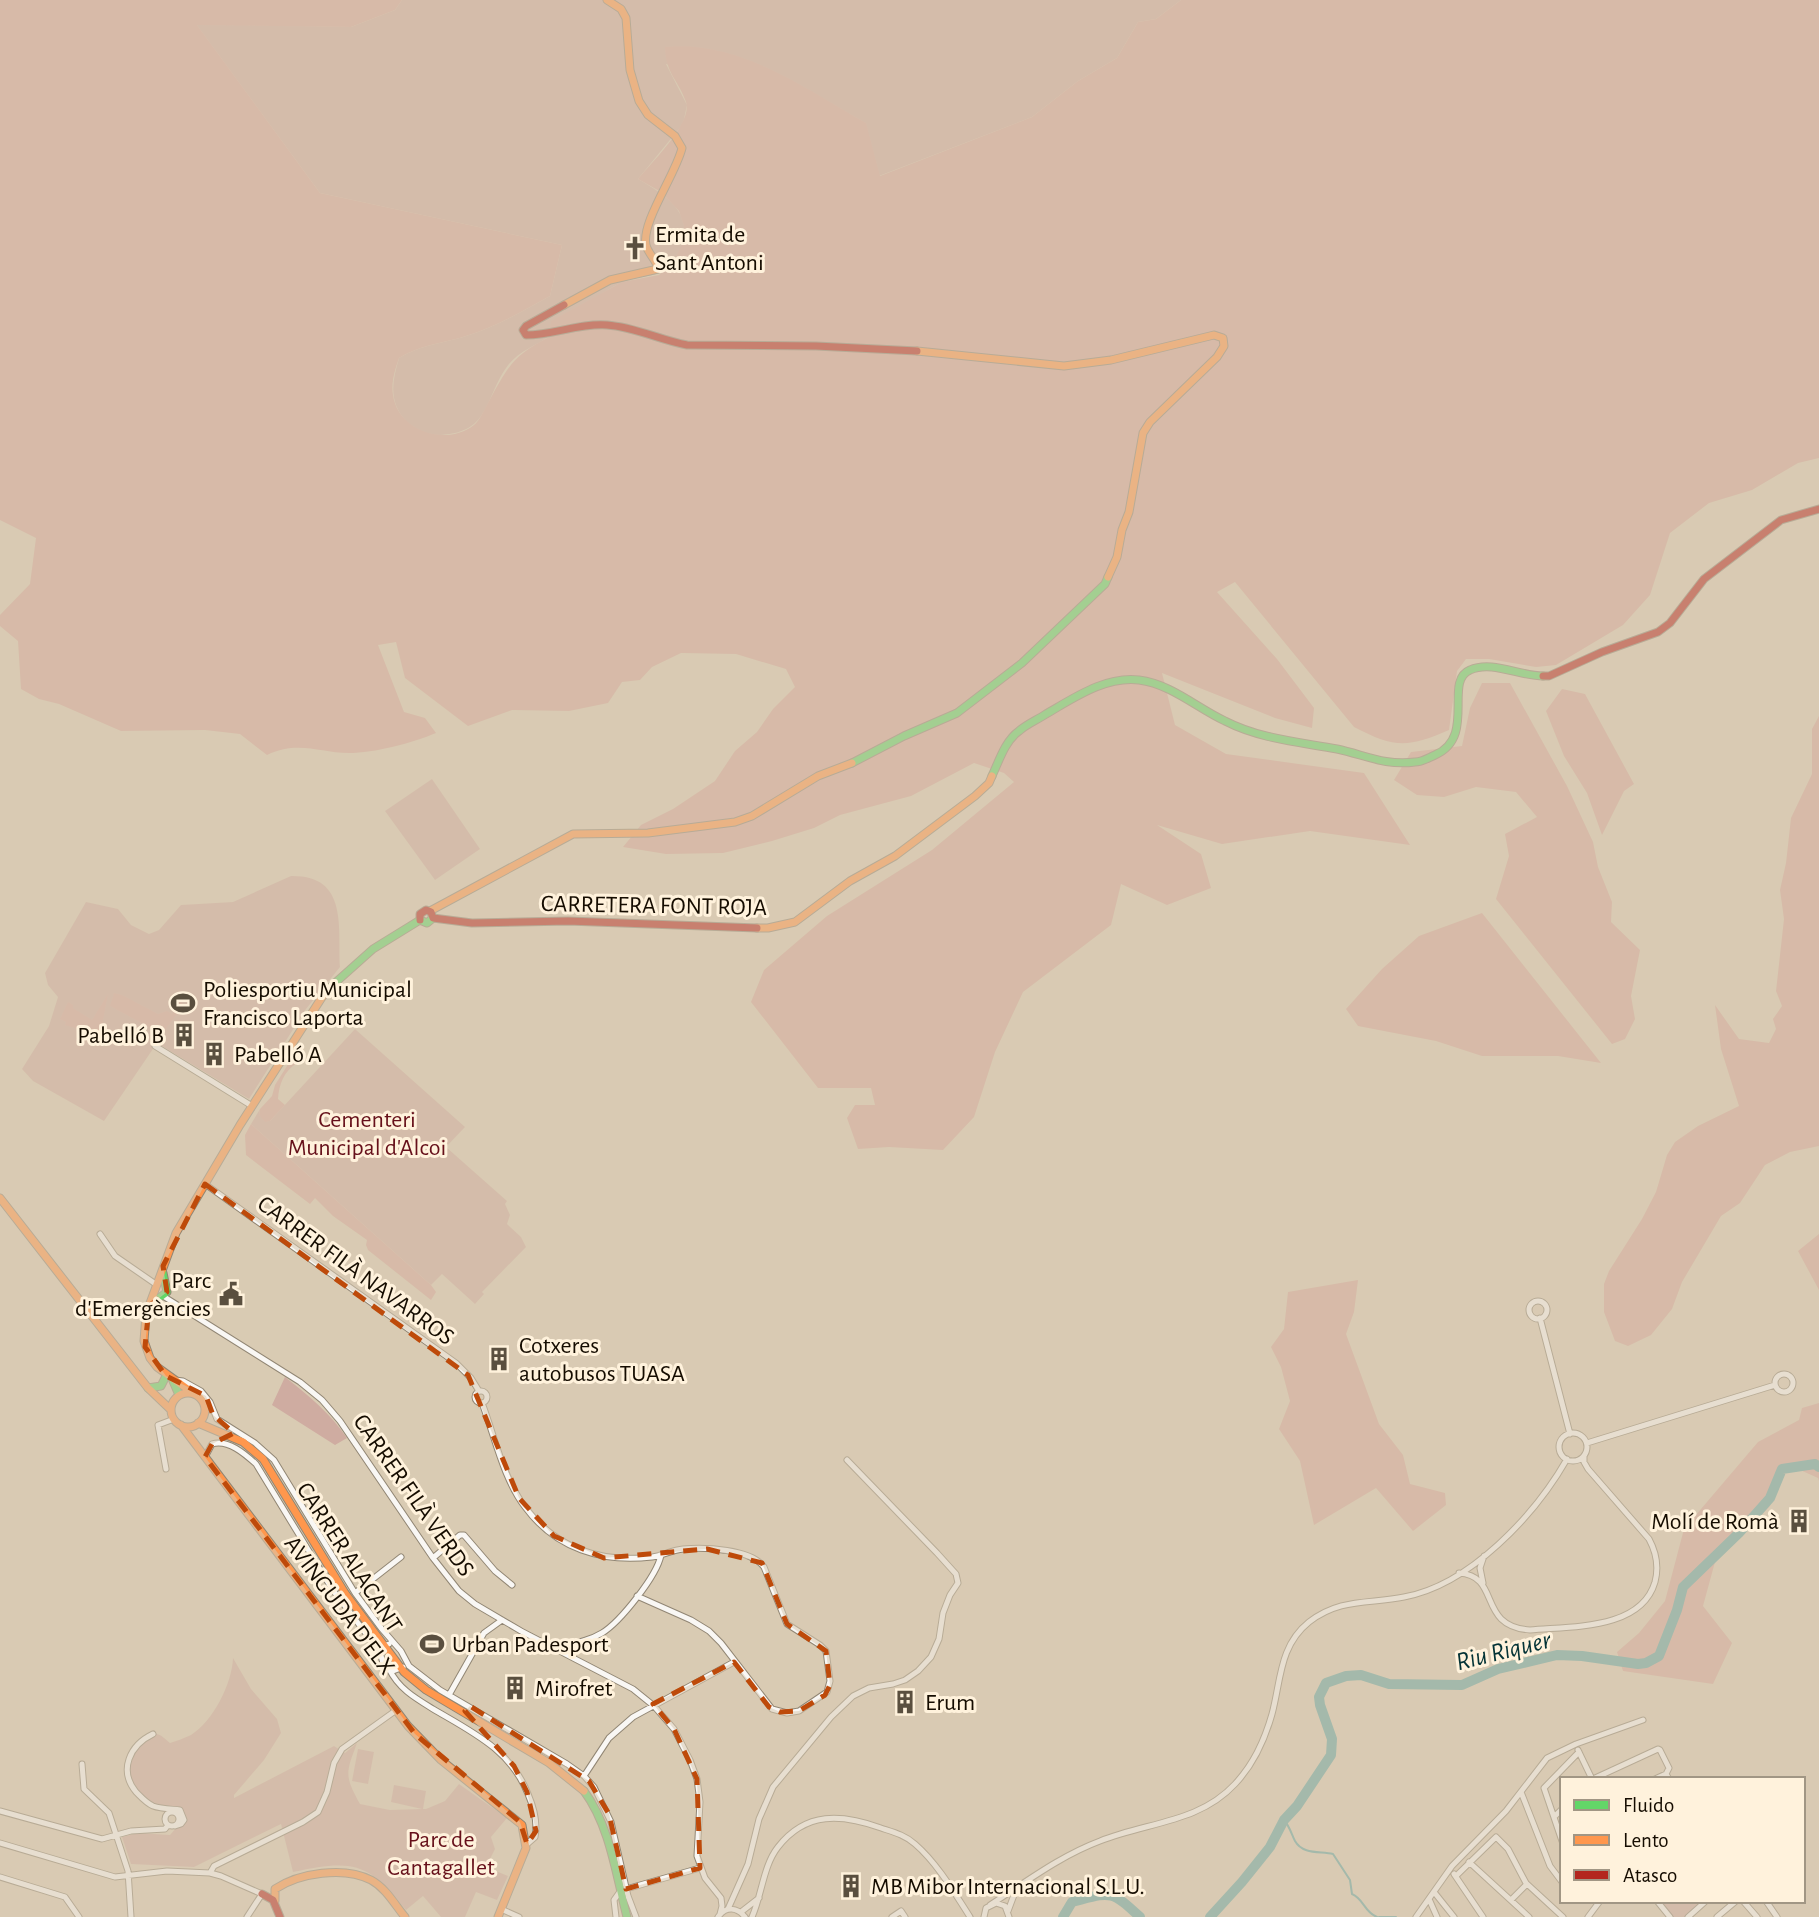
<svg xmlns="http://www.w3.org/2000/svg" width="1819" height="1917" font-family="'Alegreya Sans',sans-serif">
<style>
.green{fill:#cfaca1}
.forest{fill:#d5a79c}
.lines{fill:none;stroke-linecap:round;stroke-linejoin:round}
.stream{stroke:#65a4a2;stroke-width:2}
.river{stroke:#65a4a2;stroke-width:10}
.street-casing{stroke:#918674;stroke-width:7}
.fast-casing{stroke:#918674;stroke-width:9}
.slow-casing{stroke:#918674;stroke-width:9}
.jam-casing{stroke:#918674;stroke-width:9}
.street{stroke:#f9f7f4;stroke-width:5}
.fast{stroke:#63d668;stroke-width:7}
.slow{stroke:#ff974d;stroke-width:7}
.jam{stroke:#b3261e;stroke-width:7}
.marked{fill:none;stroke:#be4a0a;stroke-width:5;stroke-dasharray:14 9;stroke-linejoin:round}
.labels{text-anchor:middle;stroke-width:6;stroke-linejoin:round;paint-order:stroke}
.poi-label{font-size:24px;fill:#150c00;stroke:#fff2dc;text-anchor:start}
.street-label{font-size:24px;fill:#150c00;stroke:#fff2dc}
.park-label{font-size:24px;fill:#66101a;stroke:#fff2dc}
.water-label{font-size:26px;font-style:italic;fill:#043336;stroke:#fff2dc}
</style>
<rect width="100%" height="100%" fill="#d9cbb3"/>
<path class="green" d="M402 0H1181L1156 19 1138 22 1117 58 1078 81 1032 117 879 176 865 123 834 105 666 64 687 105 683 124 638 179C662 193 692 210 683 243 672 283 648 271 621 283 611 287 602 294 594 300 579 312 565 327 548 337 535 346 520 351 509 364 484 396 492 432 441 435 429 436 415 430 407 422 388 402 392 382 399 358 423 344 441 344 466 336 496 327 523 311 550 296L562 245 320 193 196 24 351 27 395 10Z
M432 779 480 849 435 880 385 811Z
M291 876C348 875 338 926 340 967L306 1009 249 1099 157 1043 104 1121 33 1081 22 1069 49 1026 58 997 48 985 45 973 86 902 118 909 131 925 149 934 159 930 181 905 233 902Z
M355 1029 465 1127 446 1147 507 1201 505 1204 510 1215 507 1224 521 1237 526 1247 482 1292 484 1294 475 1304 442 1274 431 1285 251 1124 260 1109 259 1115 270 1121Z
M285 1377C309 1396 330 1413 347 1438L335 1445 272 1405Z
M233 1658 251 1689 277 1719 281 1733 264 1760 234 1795V1798L334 1746 345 1753 357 1743C346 1773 344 1775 360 1804L390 1810 422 1809 391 1802 394 1785 426 1791 423 1809H426L445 1801 459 1784 507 1818 491 1837 495 1849 486 1867 508 1876 497 1900 476 1892 465 1917H441L423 1896 406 1910C369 1862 352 1859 293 1872L281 1824 194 1867 131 1864 122 1837 138 1833 170 1835 182 1821V1816C170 1802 148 1811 132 1784 124 1771 139 1734 156 1734 161 1734 166 1740 170 1743 177 1741 184 1738 191 1735 213 1721 232 1684 233 1658Z
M358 1749 374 1752 368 1784 352 1781Z
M1660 1901H1703L1685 1917H1673Z"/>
<path class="forest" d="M0 0H402L395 10 351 27 197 25 320 193 562 245 550 296C523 311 496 327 466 336 441 344 423 344 399 358 395 370 391 382 393 395 398 431 446 447 474 425 480 420 484 410 488 403 507 368 513 355 549 337L551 321 622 282 659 275 675 259 682 244 684 234V226L679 211 661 192 638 179C651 163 693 123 686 102 678 79 666 75 665 47 740 40 804 88 866 123L880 176 1032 117 1078 81 1117 58 1138 22 1156 19 1181 0H1819V458L1798 463 1752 490 1709 503 1670 533 1650 595 1623 625 1556 665 1536 667 1489 659H1466L1457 671 1449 730C1408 748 1394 748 1354 727L1235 582 1217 592 1277 659 1314 708 1312 728 1275 718 1162 673 1175 725 1226 754 1364 773 1410 845 1310 831 1222 844 1157 825 1201 854 1211 888 1167 905 1121 884 1111 925 1023 992 995 1052 974 1117 943 1150 889 1147 858 1149 847 1118 855 1105H875L871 1088H818L751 1002 764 970 827 916 932 850 1014 782 1004 773 974 763 911 796 840 815 814 828 772 841 723 853 666 854 623 847 641 825 673 809 715 781 735 751 757 732 773 709 795 687 786 669 736 654 681 653 652 667 640 680 622 682 608 703 569 711 512 710 468 726 405 678 396 642 378 645 404 712 425 718 436 733C413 743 374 753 349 753 319 753 299 740 267 755L240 734 205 730 121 731 59 704 39 699 21 689 18 641 0 626V615L30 584 36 538 0 520Z
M1482 683H1510L1567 786 1593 842 1598 867 1612 902 1611 922 1640 950 1631 996 1635 1019 1625 1039 1612 1044 1496 899 1509 856 1505 834 1537 817 1516 792 1476 787 1444 797 1417 795 1394 780 1411 752 1462 746 1470 708Z
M1562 689 1585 694 1634 784 1624 791 1602 835 1587 793 1564 756 1546 711Z
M1819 716V1146L1790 1152 1765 1165 1740 1203 1721 1216 1682 1282 1672 1309 1651 1335 1628 1346 1615 1341 1604 1312V1284L1609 1271 1642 1219 1656 1192 1667 1155 1675 1142 1698 1126 1739 1106 1721 1049 1715 1005 1739 1039 1769 1043 1776 1029 1773 1019 1782 1006 1776 991 1784 919 1780 890 1786 863 1791 818 1812 774V729Z
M1482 913 1601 1063 1558 1056H1482L1436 1041 1358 1026 1346 1009 1382 969 1419 936Z
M114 993 122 995 158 1014 167 1011 172 1014 181 1000 183 1006 162 1034 110 1006Z
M108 994 100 1036 65 1025 66 1022 60 1019 68 1002 73 1005V1008L92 1020Z
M292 1058 297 1063C284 1071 279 1084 278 1099L285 1105 270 1121 265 1122 259 1115 260 1109 272 1096 275 1085Z
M251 1124 431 1285 436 1292 431 1300 368 1250 366 1245 367 1240 333 1216 315 1198 310 1204 246 1155 245 1135Z
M1819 1234V1290L1798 1251Z
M1358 1280 1354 1312 1346 1334 1379 1424 1403 1455 1410 1484 1445 1493 1446 1505 1413 1531 1376 1488 1314 1525 1300 1461 1279 1429 1290 1401 1281 1367 1271 1347 1284 1329 1288 1292Z
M1819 1403V1481L1818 1478 1789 1465 1770 1506 1715 1562 1703 1606 1732 1643 1713 1684 1623 1671 1617 1652 1639 1633 1665 1601 1684 1529 1758 1442 1799 1420 1802 1408Z"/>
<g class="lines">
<path class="stream" d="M1284 1820C1290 1827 1291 1833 1295 1841 1303 1855 1320 1851 1333 1854L1350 1880 1352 1894C1364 1899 1364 1912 1377 1917
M1379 1917H1396"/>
<path class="river" d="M1063 1917 1072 1902C1111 1892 1110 1889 1140 1917
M1210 1917 1242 1882 1270 1847 1284 1820 1297 1806 1331 1755 1332 1739 1320 1705 1319 1697 1326 1683 1346 1676 1361 1675 1389 1684 1462 1685 1498 1669 1557 1655 1582 1656 1638 1664 1646 1663 1659 1656 1677 1610 1683 1587 1739 1533 1770 1498 1782 1469 1815 1464 1819 1467"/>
<g class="street-casing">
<path id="street" d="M155 1046 252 1106
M205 1184 456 1363 471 1378 479 1391
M100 1234 115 1256 157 1285
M163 1296 300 1382 322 1400 340 1421 433 1558 459 1591 475 1604 521 1631 633 1689 654 1706 674 1729 690 1760 697 1779 700 1802 697 1856 705 1878 721 1898 722 1906 720 1914
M1529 1310a9 9 0 1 1 18 0a9 9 0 1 1-18 0Z
M1540 1318 1570 1434
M1775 1383a9 9 0 1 1 18 0a9 9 0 1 1-18 0Z
M175 1380 183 1381 201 1391 210 1402 217 1419 255 1443 274 1460 355 1593 381 1628 401 1651 409 1666 440 1690 567 1764 584 1776 594 1787 611 1822 628 1896 636 1917
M475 1397a6 6 0 1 1 12 0a6 6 0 1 1-12 0Z
M482 1403C495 1437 503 1478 525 1507 556 1549 602 1563 652 1557 663 1555 673 1550 683 1549 705 1547 751 1549 764 1567L787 1624 820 1645 826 1651 830 1681 827 1692 799 1711 787 1713 772 1709 721 1643 709 1631 691 1620 637 1596
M1559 1447a14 14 0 1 1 28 0a14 14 0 1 1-28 0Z
M1587 1443 1775 1385
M205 1457 212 1444C228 1439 245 1454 256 1464L332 1589 380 1652
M166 1469 158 1425 174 1419
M433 1558 460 1535H464L495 1571 512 1585
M1459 1573C1502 1576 1476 1626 1530 1630 1572 1626 1641 1630 1655 1582 1659 1567 1656 1552 1649 1539L1588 1469 1584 1462V1456
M1483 1583 1480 1568 1484 1556
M355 1593 401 1557
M389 1644 384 1646 380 1652 383 1663 393 1671 403 1667
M555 1649 560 1646C574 1643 589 1641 602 1633 620 1622 657 1576 661 1555
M389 1669C399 1689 415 1698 433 1709 472 1732 511 1750 528 1794 534 1808 538 1822 535 1837L527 1844
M449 1695 484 1633 502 1620
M153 1734C130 1745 118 1770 136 1792 141 1797 146 1803 153 1806 161 1809 171 1809 180 1810L184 1820 181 1824 175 1826
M1578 1750 1592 1779
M82 1764 84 1789 109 1813 128 1871 131 1917
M584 1776 609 1738 633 1717 734 1662
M1593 1779 1658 1749 1660 1750 1669 1768 1666 1774 1669 1779
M1655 1779 1666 1774
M1521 1792 1550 1866 1562 1882
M0 1811 102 1839 131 1831 165 1829 168 1825
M165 1819a7 7 0 1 1 14 0a7 7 0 1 1-14 0Z
M1554 1817 1562 1809
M1562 1841 1544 1788 1579 1752
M0 1843 115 1877 167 1871 210 1873 221 1876 262 1894
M1469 1862 1529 1917
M210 1873 214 1866 303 1822 318 1812 327 1792 334 1763 342 1749 395 1711
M1454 1874 1483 1917
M1456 1876 1496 1837 1508 1849 1526 1883 1563 1917
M0 1877 65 1897 79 1917
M626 1889 700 1868
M1434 1892 1454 1917
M1429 1899 1437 1917
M1511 1900 1527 1884
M1657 1901 1670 1917
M1743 1901 1757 1917
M1766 1901 1777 1917
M990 1905C1026 1882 1060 1856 1100 1841 1147 1822 1199 1823 1235 1784 1253 1765 1265 1739 1272 1714 1281 1681 1279 1646 1309 1622 1340 1598 1369 1604 1404 1597 1470 1585 1535 1515 1567 1459
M501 1909 519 1917
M728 1909 748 1864 759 1819 773 1787 831 1717 853 1696 869 1688 893 1684 905 1680 918 1671 931 1657 939 1639 943 1613 950 1595 958 1583 956 1574 937 1553 847 1460
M1008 1911 1014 1895 1020 1886
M741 1912 759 1898
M247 1917 262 1894
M616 1917 614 1900 619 1893
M718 1917C726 1906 737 1907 745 1917
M752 1917C762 1895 763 1866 778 1847 806 1811 842 1814 881 1828 893 1832 905 1835 915 1844 937 1863 954 1892 970 1917
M892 1917 901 1911 905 1917
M984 1917 986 1908 996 1903 1005 1906 1009 1917
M1416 1917 1452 1866 1506 1811 1547 1758 1576 1744 1643 1720
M1588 1917 1600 1901
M1688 1917 1706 1901
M1717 1917 1736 1901"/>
</g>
<g class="fast-casing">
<path id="fast" d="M852 763 904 736 957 713 1022 663 1105 584 1108 577
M992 776C999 761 1005 741 1019 731 1027 724 1037 720 1046 714 1074 698 1105 676 1139 680 1171 684 1197 708 1225 721 1260 739 1299 742 1337 749 1365 755 1385 766 1415 762 1422 762 1428 758 1435 755 1477 737 1443 681 1470 670 1492 660 1519 676 1543 676
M326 991 373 949 420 920 427 923 433 918
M151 1304 167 1292 163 1273
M173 1381 179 1395
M148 1388 161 1386 166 1376
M584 1791C610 1826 616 1875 627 1917"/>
</g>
<g class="slow-casing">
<path id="slow" d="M564 305 610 280 658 269C657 260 648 254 646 245 641 222 676 174 682 148L675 136 648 115 639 101 630 70 626 18 621 9 607 0
M917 351 1064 366 1111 360 1214 335 1223 338 1224 346 1217 357 1150 422 1143 433 1129 512 1122 530 1117 557 1108 577
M430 911 573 834 648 833 735 822 752 816 818 776 852 763
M757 928H768L795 922 850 881 895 856 975 796 989 783 992 776
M0 1198 148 1388 171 1410
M193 1393 157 1367 150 1358 144 1341 146 1314 176 1233 240 1125 326 991
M171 1410a17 17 0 1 1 34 0a17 17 0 1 1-34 0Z
M198 1423 243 1442 263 1459 345 1593 404 1672 426 1690 549 1763 584 1791
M181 1425 408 1726 441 1760 522 1825 526 1848 498 1917
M275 1901V1889C299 1873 344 1866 371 1880 386 1888 395 1905 405 1917"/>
</g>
<g class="jam-casing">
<path id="jam" d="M564 305 526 326 523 330 526 335C554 335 579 323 607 325 635 327 660 340 687 345L816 346 917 351
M1543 676H1549L1602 652 1658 632 1670 623 1704 579 1781 520 1819 509
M420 920V914L426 910 431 912 433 918 472 923 568 921 757 928
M262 1894 273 1900 280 1917"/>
</g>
<use href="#street" class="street"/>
<use href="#fast" class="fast"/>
<use href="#slow" class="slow"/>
<use href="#jam" class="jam"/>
</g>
<path d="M0 0H1819V1917H0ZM205 1184 468 1375 519 1498 554 1536 604 1558 707 1549 762 1563 787 1624 826 1651 830 1685 825 1695 799 1711 780 1712 769 1707 734 1662 653 1704 674 1729 697 1779 700 1868 626 1889 609 1814 589 1781 470 1706 465 1711 514 1766 527 1792 536 1831 527 1844 520 1822 415 1734 205 1457 212 1444 234 1433 213 1415 206 1396 166 1376 145 1347 149 1306 167 1292 163 1266Z" fill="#d9cbb3" fill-opacity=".55" fill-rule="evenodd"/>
<path class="marked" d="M205 1184 468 1375 519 1498 554 1536 604 1558 707 1549 762 1563 787 1624 826 1651 830 1685 825 1695 799 1711 780 1712 769 1707 734 1662 653 1704 674 1729 697 1779 700 1868 626 1889 609 1814 589 1781 470 1706 465 1711 514 1766 527 1792 536 1831 527 1844 520 1822 415 1734 205 1457 212 1444 234 1433 213 1415 206 1396 166 1376 145 1347 149 1306 167 1292 163 1266Z"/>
<defs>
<g id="church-bare" transform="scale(1.89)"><path d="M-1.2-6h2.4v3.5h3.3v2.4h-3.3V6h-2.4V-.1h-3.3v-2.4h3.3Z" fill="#5a4f3f" stroke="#fff2dc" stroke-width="2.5" paint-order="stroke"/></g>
<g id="stadium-bare" transform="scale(1.89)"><path d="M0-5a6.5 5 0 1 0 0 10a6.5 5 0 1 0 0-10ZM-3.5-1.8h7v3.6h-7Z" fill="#5a4f3f" stroke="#fff2dc" stroke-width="2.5" paint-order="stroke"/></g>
<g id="building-bare" transform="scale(1.89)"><path d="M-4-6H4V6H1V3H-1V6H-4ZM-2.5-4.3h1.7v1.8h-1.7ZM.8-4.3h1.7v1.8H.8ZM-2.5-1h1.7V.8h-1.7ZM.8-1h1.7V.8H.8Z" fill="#5a4f3f" stroke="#fff2dc" stroke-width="2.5" paint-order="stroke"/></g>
<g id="civic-bare" transform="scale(1.89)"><path d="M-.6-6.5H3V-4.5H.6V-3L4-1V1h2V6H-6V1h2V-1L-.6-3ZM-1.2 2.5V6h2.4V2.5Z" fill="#5a4f3f" stroke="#fff2dc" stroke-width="2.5" paint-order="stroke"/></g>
</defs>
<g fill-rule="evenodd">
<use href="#church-bare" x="635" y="248"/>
<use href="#stadium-bare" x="183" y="1003"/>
<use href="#building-bare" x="184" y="1035"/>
<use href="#building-bare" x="214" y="1054"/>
<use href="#civic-bare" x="231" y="1294"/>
<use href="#building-bare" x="499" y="1359"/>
<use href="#building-bare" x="1799" y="1521"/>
<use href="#stadium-bare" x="432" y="1644"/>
<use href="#building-bare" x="515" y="1688"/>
<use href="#building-bare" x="905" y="1702"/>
<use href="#building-bare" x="851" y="1886"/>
</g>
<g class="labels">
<g class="poi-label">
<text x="655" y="242">Ermita de<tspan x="655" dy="28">Sant Antoni</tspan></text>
<text x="203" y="997">Poliesportiu Municipal<tspan x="203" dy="28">Francisco Laporta</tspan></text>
<text x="164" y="1043" text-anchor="end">Pabelló B</text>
<text x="234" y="1062">Pabelló A</text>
<text x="211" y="1288" text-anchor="end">Parc<tspan x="211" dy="28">d'Emergències</tspan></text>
<text x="519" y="1353">Cotxeres<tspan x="519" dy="28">autobusos TUASA</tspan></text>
<text x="1779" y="1529" text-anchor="end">Molí de Romà</text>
<text x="452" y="1652">Urban Padesport</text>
<text x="535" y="1696">Mirofret</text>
<text x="925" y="1710">Erum</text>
<text x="871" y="1894">MB Mibor Internacional S.L.U.</text>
</g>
<g class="street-label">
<text transform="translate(654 905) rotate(1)" y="8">CARRETERA FONT ROJA</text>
<text transform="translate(356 1270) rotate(36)" y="8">CARRER FILÀ NAVARROS</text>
<text transform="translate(414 1495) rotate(55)" y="8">CARRER FILÀ VERDS</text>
<text transform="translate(350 1557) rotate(57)" y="8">CARRER ALACANT</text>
<text transform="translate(340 1605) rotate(53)" y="8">AVINGUDA D'ELX</text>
</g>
<g class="park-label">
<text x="367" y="1127">Cementeri<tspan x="367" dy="28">Municipal d'Alcoi</tspan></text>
<text x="441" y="1847">Parc de<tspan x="441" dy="28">Cantagallet</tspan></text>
</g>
<g class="water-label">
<text transform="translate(1503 1650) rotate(-14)" y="9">Riu Riquer</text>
</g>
</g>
<rect x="1560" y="1777" width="245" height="126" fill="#fff2dc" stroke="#a19684" stroke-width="2"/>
<rect x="1574" y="1800" width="35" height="10" fill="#63d668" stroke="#a19684" stroke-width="2"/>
<text x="1623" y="1812" font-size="21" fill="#150c00">Fluido</text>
<rect x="1574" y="1835" width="35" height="10" fill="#ff974d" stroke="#a19684" stroke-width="2"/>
<text x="1623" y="1847" font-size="21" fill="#150c00">Lento</text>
<rect x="1574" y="1870" width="35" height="10" fill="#b3261e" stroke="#a19684" stroke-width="2"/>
<text x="1623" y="1882" font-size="21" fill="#150c00">Atasco</text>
</svg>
